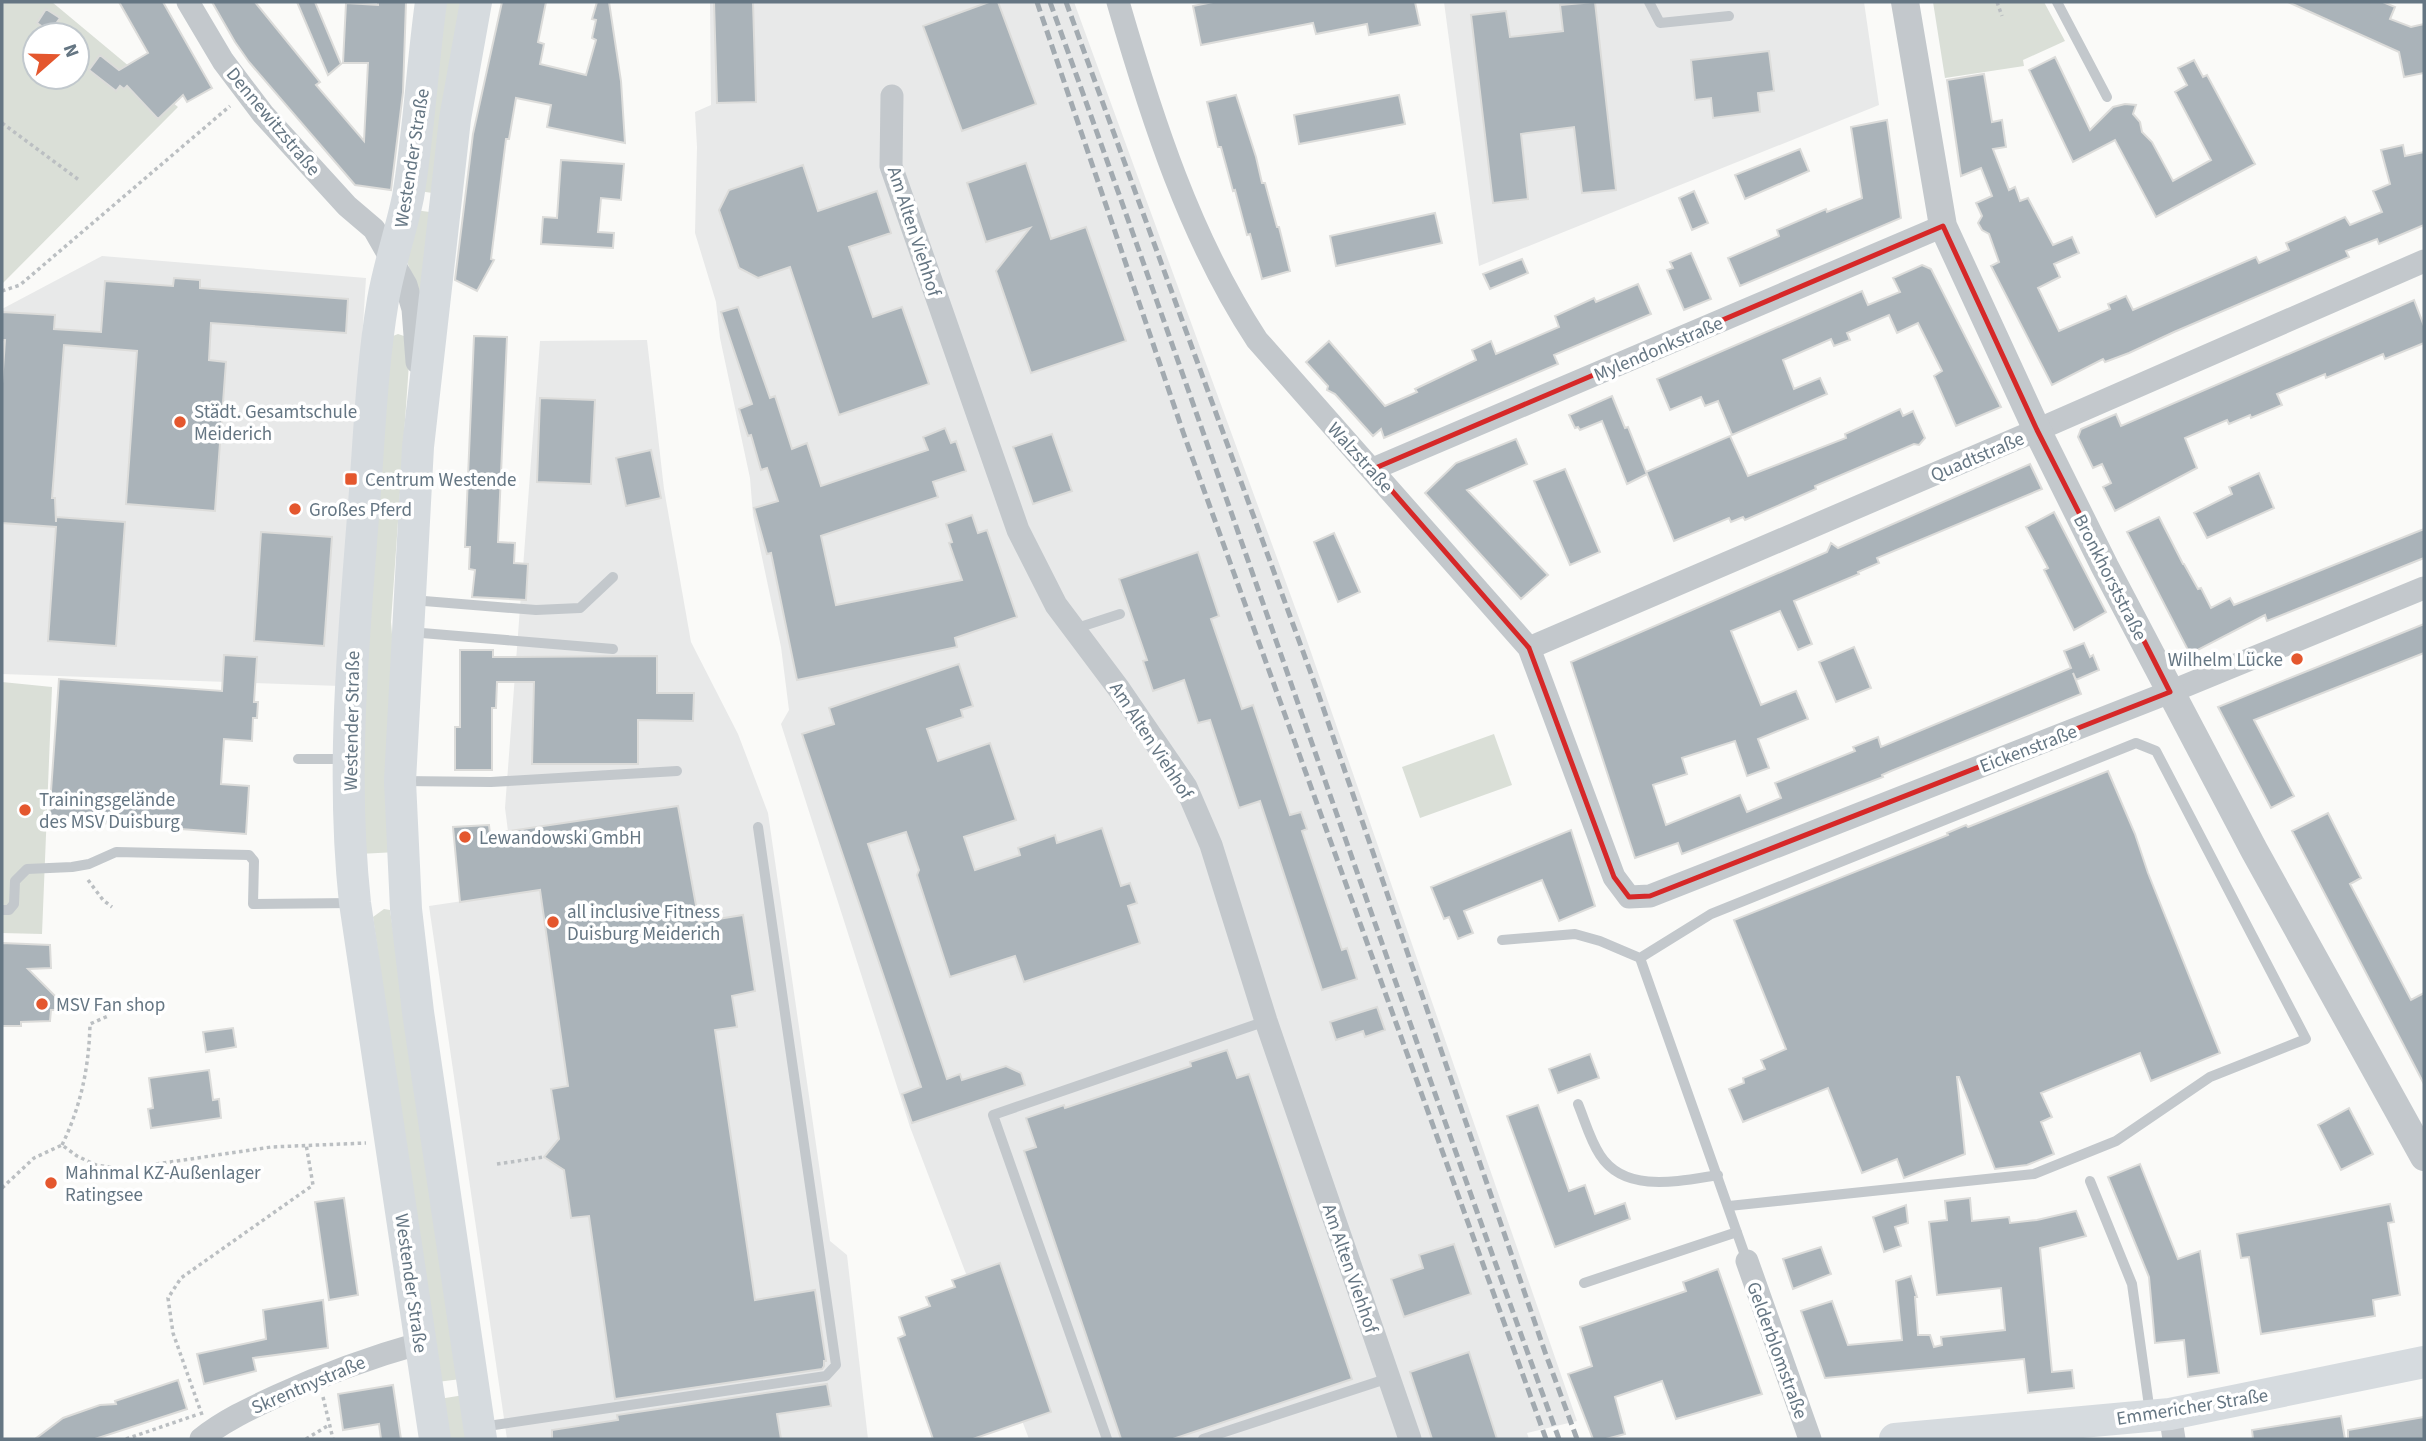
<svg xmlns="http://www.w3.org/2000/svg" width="2426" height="1441" font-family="'Source Sans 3',sans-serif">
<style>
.built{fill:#e8e9e9}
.green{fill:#dadfd7;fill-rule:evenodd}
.building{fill:#aab3b9;stroke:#dcdcda;stroke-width:2}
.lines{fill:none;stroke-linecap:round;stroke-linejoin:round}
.path{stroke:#bbbfc2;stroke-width:3.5;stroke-dasharray:3.5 3.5;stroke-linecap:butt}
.service{stroke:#c3c8cc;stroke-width:10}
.minor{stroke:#c3c8cc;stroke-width:23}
.tertiary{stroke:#c3c8cc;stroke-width:28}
.secondary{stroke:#d6dbdf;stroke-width:32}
.rail{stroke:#a2aab0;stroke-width:5;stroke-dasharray:10 5;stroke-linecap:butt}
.marked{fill:none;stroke:#d62828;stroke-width:5;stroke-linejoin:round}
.poi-dot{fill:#e4572e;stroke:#fff;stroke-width:2.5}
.labels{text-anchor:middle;stroke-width:7;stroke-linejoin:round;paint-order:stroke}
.street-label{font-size:19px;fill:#657683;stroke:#fff}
.poi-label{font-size:19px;fill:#657683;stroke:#fff;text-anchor:start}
</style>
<rect width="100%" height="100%" fill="#fafaf8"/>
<path class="built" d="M710 2H1074L1304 632 1577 1421 1527 1433 1529 1439H1029L910 1127 781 724 789 710 781 647 753 515 750 478 720 338 716 302 695 233 697 147 695 112 711 105Z
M1444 2H1864L1879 105 1479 266Z
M102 256 366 278 340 686 2 674V309Z
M647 340 664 489 691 642 738 734 768 813 830 1241 847 1255 868 1439H507L429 906 516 893 505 808 540 341Z"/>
<path class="green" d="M2 2H52L178 107 2 284ZM35 35H77V77H35Z
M442 2H466L439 194 419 191Z
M1933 2H2044L2065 41 2023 60 2024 66 1945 78Z
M415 210 437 213 421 299 406 259Z
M398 334 407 337 410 349 391 622 394 659 397 852 359 854 362 721 389 344 393 336Z
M2 682 52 687 42 934 2 933Z
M1494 734 1512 785 1420 818 1402 767Z
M384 909 390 910 461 1379 437 1382 373 917Z
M464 1395 471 1439H445L439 1399Z"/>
<path class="building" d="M119 2H163L212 88 187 102 183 95 158 119 127 86 124 89 120 86 116 91 89 70 100 55 119 70 148 53Z
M212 2H255L320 82 316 85 364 141 368 63H343L346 3 378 5V2H406L403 92 391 190 355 185 249 62 235 42Z
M297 2H315L341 64 328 75Z
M502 2H546L538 42 544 44 540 64 586 75 596 40 592 38 596 20 592 19 597 2H609L621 81 625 143 547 127 551 105 516 98 509 139H506L491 259 494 260 477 291 455 280 473 134Z
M714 2H753L756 102 717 103Z
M989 2H998L1036 104 962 131 923 26Z
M1213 2H1415L1420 25 1369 35 1367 24 1316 34 1313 23 1201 45 1193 6Z
M1595 2 1616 190 1582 193 1574 127 1521 134 1528 199 1493 203 1471 15 1506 11 1510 37 1563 31 1560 5Z
M2288 2H2383L2395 7 2390 19 2411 27 2424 24V73L2404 77 2399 52Z
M46 9 60 18 50 32 37 23Z
M1769 51 1774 91 1758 93 1760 112 1713 118 1711 98 1695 100 1691 60Z
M2055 57 2090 130 2113 107 2125 104 2136 105 2133 114 2140 122 2142 132 2152 142 2173 181 2211 160 2175 92 2187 85 2178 68 2194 60 2203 77 2207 75 2255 164 2156 217 2115 140 2073 162 2029 70Z
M1984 74 1992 122 2002 120 2006 147 1993 149 2009 190 2015 187 2020 201 2028 198 2053 245 2072 237 2079 253 2054 264 2060 277 2038 288 2059 331 2110 309 2108 304 2126 296 2133 310 2256 257 2259 263 2289 250 2286 243 2345 217 2350 225 2382 212 2373 191 2390 184 2381 150 2403 145 2405 156 2424 152V225L2379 244 2377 239 2346 251 2349 257 2174 332 2129 353 2105 362 2103 359 2052 385 1991 266 1999 262 1989 234 1982 230 1978 223 1982 216 1976 203 1992 196 1981 168 1961 176 1947 80Z
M1236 95 1256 157 1262 183H1265L1277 227H1279L1290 271 1262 279 1250 234 1247 235 1235 190 1233 191 1221 147H1218L1207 102Z
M1399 95 1405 124 1299 144 1294 115Z
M1887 120 1901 218 1740 286 1728 258 1779 236 1777 230 1826 209 1827 212 1862 198 1851 127Z
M1800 149 1809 171 1745 199 1735 175Z
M561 160 624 164 621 200 601 198 598 232 614 233 613 248 541 244 543 217 557 218Z
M1026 163 1051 239 1086 227 1126 341 1031 373 996 271 1030 228 986 242 967 183Z
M803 165 818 211 877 191 891 233 849 247 873 317 902 307 929 384 839 415 790 267 758 278 739 268 719 210 729 190Z
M1694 191 1708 223 1692 230 1679 198Z
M1435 213 1442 243 1336 266 1330 236Z
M1691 253 1711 299 1684 310 1667 270 1673 268 1670 262Z
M1522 259 1528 273 1490 289 1483 274Z
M1922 265 1931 269 2001 407 1956 426 1934 376 1942 371 1918 323 1897 333 1889 315 1847 333 1850 340 1834 346 1831 339 1783 360 1794 389 1820 378 1827 394 1732 435 1718 401 1705 406 1701 397 1670 410 1657 379 1862 291 1868 305 1900 292 1893 278Z
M174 278 200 280V288L348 299 346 333 211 323 209 360 226 362 215 511 126 504 137 351 64 345 52 498H55L56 522V517L125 522 116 646 48 641 56 527 2 523V384L5 340H2V312L55 315 54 329 101 332 105 281 173 286Z
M1638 284 1651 314 1554 355 1558 364 1384 438 1381 429 1373 436 1335 394 1327 390 1328 386 1306 362 1329 341 1385 406 1417 392 1415 389 1476 360 1472 350 1491 341 1496 354 1559 327 1555 316 1594 298 1596 302Z
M2414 300 2424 326V343L2385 359 2383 354 2326 378 2325 374 2277 394 2282 405 2251 418 2250 415 2229 424 2227 420 2185 438 2197 468 2115 511 2103 487 2111 483 2102 464 2093 468 2078 437 2081 429 2116 414 2121 426Z
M738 307 770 398 775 396 792 449 807 443 821 486 928 450 923 437 945 428 951 443 956 441 966 471 933 482 938 497 821 536 836 605 962 580 949 543 952 542 946 524 972 515 978 533 987 530 1017 617 955 638 957 647 797 680 771 553 767 554 754 508 778 501 767 468 761 470 751 435 748 436 739 409 752 404 721 312Z
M474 336 507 337 498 542 515 543 514 563 528 564 526 600 472 597 475 570 469 569 470 547H465Z
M1612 396 1625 428 1628 427 1646 472 1730 436 1748 476 1846 438 1845 434 1900 409 1903 416 1913 411 1925 438 1919 445 1914 444 1815 486 1816 489 1745 520 1743 517 1731 522 1729 518 1674 541 1647 474 1627 484 1602 421 1580 430 1578 427 1575 428 1569 415Z
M540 398 595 400 591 484 537 482Z
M1052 434 1072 491 1033 504 1013 447Z
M1516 439 1527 464 1467 490 1548 575 1521 599 1425 493 1456 463Z
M651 450 661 498 626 506 616 458Z
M2030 464 2042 489 1877 558 1879 563 1858 572 1859 574 1794 601 1812 644 1798 650 1780 611 1731 631 1761 705 1796 691 1808 719 1758 739 1769 768 1747 776 1735 741 1682 758 1687 774 1653 785 1666 825 1740 795 1747 812 1781 798 1775 783 1855 751 1853 747 1878 737 1881 747 2071 668 2064 651 2084 643 2090 657 2093 655 2099 670 2076 680 2073 673 2081 694 1891 771 1882 775 1883 777 1682 854 1678 843 1635 858 1571 662 1827 552 1831 543 1838 548Z
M1565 469 1600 552 1570 565 1534 481Z
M2259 473 2274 508 2207 538 2194 513 2232 494 2229 487Z
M2054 512 2106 612 2074 630 2044 570 2048 568 2026 527Z
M2159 517 2183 564H2184L2198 589 2201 588 2211 608 2230 598 2234 605 2424 529V558L2267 621 2265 615 2190 654 2127 532Z
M261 532 332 537 324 646 254 641Z
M1334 533 1360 592 1338 602 1314 542Z
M1198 552 1219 616 1211 619 1242 709 1253 705 1290 815 1301 812 1307 829 1302 831 1342 950 1347 948 1357 979 1322 990 1260 801 1239 808 1210 720 1198 723 1184 680 1153 691 1143 661 1147 660 1119 579Z
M2424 624V653L2254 720 2294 796 2271 808 2218 707Z
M1854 647 1871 688 1836 702 1819 662Z
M460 650H493V657L657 656V693H694L693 721 638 720V764H532L534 682H497L496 708H492V770H455V727H460Z
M224 655 257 657 254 702H258L257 718H253L252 741 224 739 221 784 249 786 246 834 49 819 59 679 222 691Z
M959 664 973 706 961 710 963 717 927 729 938 761 990 743 1016 820 964 837 975 870 1020 855 1018 848 1055 835 1057 843 1102 828 1121 886 1130 883 1137 903 1128 906 1140 943 1024 982 1015 956 950 977 917 875 919 870 906 832 868 844 947 1079 960 1074 962 1080 1006 1066 1021 1073 1025 1085 912 1123 902 1094 921 1087 802 734 834 724 829 708Z
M2108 771 2135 834 2148 873 2220 1053 2151 1081 2140 1053 2041 1093 2052 1117 2041 1122 2054 1154 2027 1165 1995 1169 1959 1077H1957L1965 1154 1904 1178 1897 1159 1862 1173 1828 1088 1743 1122 1729 1089 1744 1083 1743 1078 1765 1069 1761 1060 1786 1049 1734 920 1948 835 1947 833 1966 825 1968 827Z
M678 806 699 922 743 915 755 991 732 996 737 1027 715 1030 755 1300 815 1290 826 1361H824V1366L822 1369 615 1399 589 1216 571 1218 564 1170 544 1157 559 1139 551 1089 568 1086 540 890 460 902 453 827 489 825 490 834Z
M2328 813 2361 878 2350 884 2411 1000 2424 993V1084L2292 831Z
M1571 830 1595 906 1559 921 1542 880 1464 911 1473 933 1458 939 1449 917 1444 919 1431 887Z
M2 943 50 945 51 968 28 969 57 998V1010H51L50 1021 21 1022V1026H2Z
M1377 1007 1385 1030 1365 1037 1363 1031 1336 1040 1330 1022Z
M233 1028 236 1047 206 1052 203 1032Z
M1227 1050 1237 1078 1249 1074 1352 1379 1173 1439H1121L1024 1151 1036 1147 1026 1118 1064 1105 1065 1108 1191 1066 1190 1062Z
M1590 1054 1599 1078 1558 1093 1549 1069Z
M209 1070 213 1100 219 1099 221 1118 151 1128 148 1109 153 1108 149 1078Z
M1538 1105 1569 1191 1585 1185 1595 1214 1625 1203 1630 1219 1555 1247 1507 1116Z
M2349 1108 2373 1154 2341 1170 2318 1125Z
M2140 1164 2178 1259 2200 1251 2219 1373 2188 1377 2184 1340 2155 1343 2149 1277 2108 1177Z
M344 1198 358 1295 329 1300 315 1202Z
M1970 1198 1972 1221 2009 1217 2010 1223 2037 1220 2076 1211 2086 1236 2040 1248 2052 1372 2072 1370 2074 1388 2028 1393 2024 1359 1825 1378 1801 1311 1832 1301 1848 1345 1902 1340 1896 1281 1911 1276 1917 1297H1915L1918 1335H1930L1934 1347 1942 1345 1941 1337 2005 1330 2001 1288 1937 1295 1929 1222 1947 1220 1945 1201Z
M2390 1204 2394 1222 2388 1223 2400 1295 2373 1300 2375 1316 2261 1334 2249 1257 2241 1258 2237 1234Z
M1906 1205 1908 1223 1895 1227 1901 1246 1884 1252 1873 1217Z
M1454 1244 1471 1294 1404 1317 1391 1279 1423 1268 1419 1255Z
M1821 1247 1831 1274 1793 1289 1783 1259Z
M1000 1263 1051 1412 973 1439H933L898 1338 905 1335 899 1317 930 1306 926 1297 955 1287 952 1280Z
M1718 1269 1762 1394 1676 1419 1662 1381 1615 1397 1625 1434 1606 1439H1593L1568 1374 1592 1366 1580 1327 1686 1291 1683 1282Z
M323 1300 328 1348 253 1358 256 1371 204 1384 197 1354 266 1339 263 1310Z
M1469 1352 1497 1439H1432L1410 1372Z
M178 1380 187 1409 95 1439H35L63 1418 100 1405 116 1404 115 1401Z
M827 1384 831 1406 777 1414 781 1439H552V1430L618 1420 617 1415Z
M393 1385 401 1439H381L379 1424 343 1430 338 1394Z
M2341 1416 2345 1439H2253L2252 1430Z
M2424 1417V1439H2348V1430Z"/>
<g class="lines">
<path class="path" d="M1997 2 2002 16
M2 123 79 180
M2 291 20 285 230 106
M88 880 103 900 112 907
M62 1145C81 1106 89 1067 90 1024L108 1016
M497 1164 544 1157
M2 1188 34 1158 62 1145 77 1156 96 1165 123 1169 271 1147 366 1143
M323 1397 333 1439
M202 1415 173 1333 168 1298 181 1278 313 1185 306 1144
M126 1439 196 1415
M306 1439 329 1425"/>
<path class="service" d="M1649 2 1660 23 1729 16
M2057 2 2107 97
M412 600 536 610 580 608 613 577
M1074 629 1120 614
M410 632 613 649
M298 759H345
M402 781 491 782 677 771
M2 910H9L14 904 15 881 27 869 72 867 89 864 116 852 249 855 254 861 253 904 353 903
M1502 940 1575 934 1600 941 1640 958
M1578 1104C1585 1121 1590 1140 1600 1155 1625 1194 1679 1181 1718 1175
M2090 1181 2132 1284 2150 1413
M1729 1206 2034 1174 2116 1141 2210 1077 2306 1039 2156 751 2136 743 1711 914 1640 958 1747 1261
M1584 1283 1737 1232
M481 1427 826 1376 836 1365 758 827
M1107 1439 993 1115 1266 1021
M1203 1439 1389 1378"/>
<path class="minor" d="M188 2 223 61 263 114 347 206 374 229 406 285 413 309 417 362
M1118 2C1152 119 1190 238 1257 340L1529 648 1614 877 1629 897 1650 896 2170 692 2424 588
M892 96 891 166 1018 530 1056 605 1119 689 1186 787 1211 845 1266 1021 1410 1439
M1373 469 1943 226
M1529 648 2037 430 2424 261
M1747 1261 1810 1439
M2170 1414 2174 1439
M201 1439C223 1421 251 1408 277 1396 324 1374 371 1357 421 1343"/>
<path class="tertiary" d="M1905 2 1943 226 2037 430 2105 567 2254 850 2424 1157"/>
<path class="secondary" d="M431 2C422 67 419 132 408 197 401 231 389 265 383 300 371 371 369 445 363 517 353 645 341 774 355 903L435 1439
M476 2 455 119 418 447 400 781 406 909 418 1012 481 1439
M1895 1439 2170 1414 2424 1362"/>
<path class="rail" d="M1037 2 1183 432 1546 1439
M1050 2C1223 480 1385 962 1559 1439
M1066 2 1317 690 1545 1352 1577 1439"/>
</g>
<path class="marked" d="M1943 226 2037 430 2170 692 1650 896 1629 897 1614 877 1529 648 1373 469Z"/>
<g class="poi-dot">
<circle cx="180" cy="422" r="7"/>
<rect x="344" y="472" width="14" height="14" rx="3.5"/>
<circle cx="295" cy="509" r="7"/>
<circle cx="2297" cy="659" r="7"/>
<circle cx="25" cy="810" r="7"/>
<circle cx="465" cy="837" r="7"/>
<circle cx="553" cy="922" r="7"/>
<circle cx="42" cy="1004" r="7"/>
<circle cx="51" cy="1183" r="7"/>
</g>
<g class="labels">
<g class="street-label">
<text transform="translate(274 121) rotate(50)" y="7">Dennewitzstraße</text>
<text transform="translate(411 158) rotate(-81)" y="7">Westender Straße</text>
<text transform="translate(915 231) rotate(72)" y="7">Am Alten Viehhof</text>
<text transform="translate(1658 348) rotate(-23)" y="7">Mylendonkstraße</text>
<text transform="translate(1977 456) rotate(-23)" y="7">Quadtstraße</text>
<text transform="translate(1361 457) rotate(48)" y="7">Walzstraße</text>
<text transform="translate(2111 577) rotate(63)" y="7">Bronkhorststraße</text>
<text transform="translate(351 721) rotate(-89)" y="7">Westender Straße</text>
<text transform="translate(1152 740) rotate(57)" y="7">Am Alten Viehhof</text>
<text transform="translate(2028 748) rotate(-21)" y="7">Eickenstraße</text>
<text transform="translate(1351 1268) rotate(71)" y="7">Am Alten Viehhof</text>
<text transform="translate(412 1283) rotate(82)" y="7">Westender Straße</text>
<text transform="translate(1778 1350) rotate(70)" y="7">Gelderblomstraße</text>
<text transform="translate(308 1384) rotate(-23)" y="7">Skrentnystraße</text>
<text transform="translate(2192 1406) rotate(-9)" y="7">Emmericher Straße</text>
</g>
<g class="poi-label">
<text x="194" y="418">Städt. Gesamtschule<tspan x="194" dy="22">Meiderich</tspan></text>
<text x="365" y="486">Centrum Westende</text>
<text x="309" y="516">Großes Pferd</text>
<text x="2283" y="666" text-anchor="end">Wilhelm Lücke</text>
<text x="39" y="806">Trainingsgelände<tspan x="39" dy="22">des MSV Duisburg</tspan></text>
<text x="479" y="844">Lewandowski GmbH</text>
<text x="567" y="918">all inclusive Fitness<tspan x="567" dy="22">Duisburg Meiderich</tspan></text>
<text x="56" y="1011">MSV Fan shop</text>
<text x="65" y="1179">Mahnmal KZ-Außenlager<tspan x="65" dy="22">Ratingsee</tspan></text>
</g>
</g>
<rect width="2426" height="1441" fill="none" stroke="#657683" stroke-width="7"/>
<g transform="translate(56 56) rotate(70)"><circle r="33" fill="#ffffff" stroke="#c1c8cd" stroke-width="2"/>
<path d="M0-5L12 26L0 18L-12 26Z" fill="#e4572e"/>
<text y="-10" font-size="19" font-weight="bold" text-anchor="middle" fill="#657683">N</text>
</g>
</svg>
